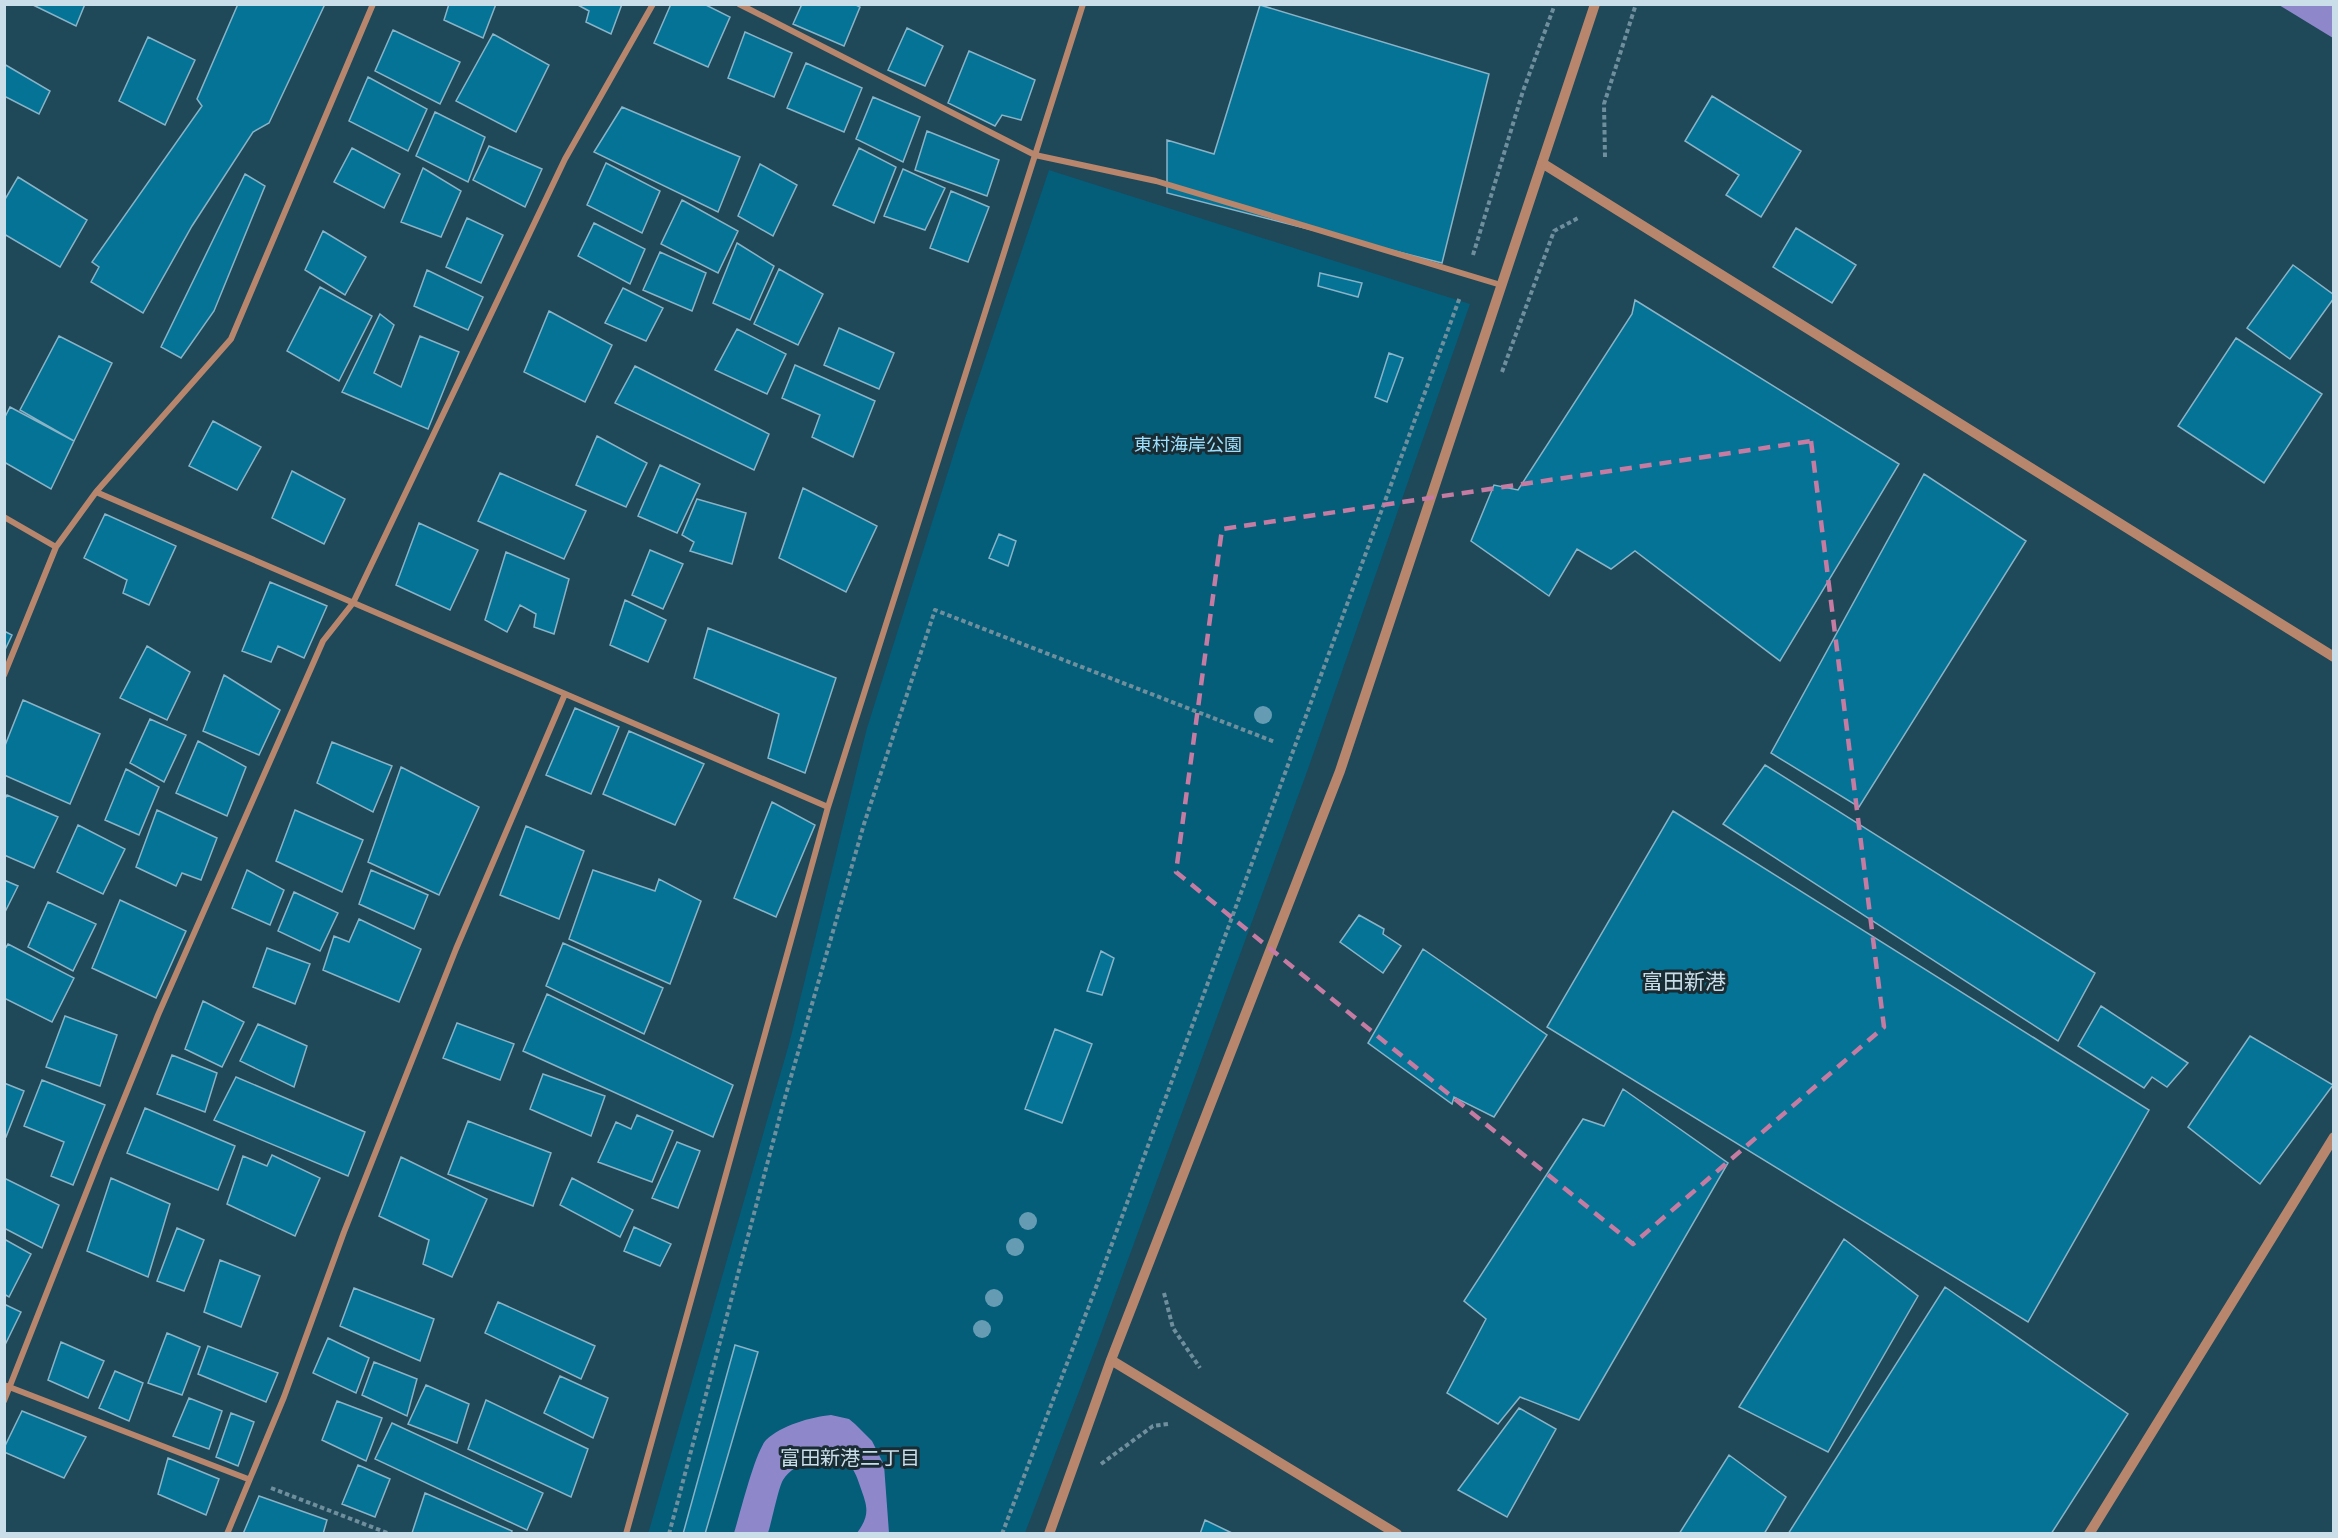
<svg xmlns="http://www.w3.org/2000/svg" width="2338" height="1538" font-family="Arial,'Noto Sans JP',sans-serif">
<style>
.green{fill:#045d79}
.water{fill:#8e88cb}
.building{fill:#057395;stroke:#89b3c7;stroke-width:1.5}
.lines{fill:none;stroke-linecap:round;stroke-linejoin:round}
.path{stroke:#6f8f9d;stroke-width:4;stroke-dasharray:4.5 3;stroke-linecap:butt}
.minor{stroke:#b8866c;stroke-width:6}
.tertiary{stroke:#b8866c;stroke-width:10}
.tree{fill:#659cb3}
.marked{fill:none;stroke:#c67ba2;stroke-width:4.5;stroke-dasharray:12 8;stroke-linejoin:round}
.labels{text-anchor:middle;stroke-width:6;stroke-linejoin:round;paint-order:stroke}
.park-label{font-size:18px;fill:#9ee0fd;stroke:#1a2c33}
.neighbourhood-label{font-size:20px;fill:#c9dee9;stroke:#1a2c33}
.quarter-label{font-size:21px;fill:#c9dee9;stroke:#1a2c33}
</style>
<rect width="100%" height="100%" fill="#1f4859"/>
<path class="green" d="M1049 170 1470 304 1308 769 1096 1347 1025 1533 648 1534 789 1044 867 728 965 418Z"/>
<path class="water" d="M2279 5H2333V38Z
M831 1415 849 1419 855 1424 872 1441 884 1465 889 1533H857C871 1514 867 1506 860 1486 851 1457 838 1450 809 1461 799 1465 789 1470 783 1480 778 1489 772 1521 768 1533H734C740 1514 755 1452 766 1440 782 1425 811 1417 831 1415Z"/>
<path class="building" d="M31 4H85L76 26Z
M238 4H325L269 123 253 132 192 226 143 313 91 282 99 267 92 262 202 106 197 99Z
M449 4H496L483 38 444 20Z
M576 4H622L611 34 586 22 589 11Z
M671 4H704L730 17 708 67 654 43Z
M802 4H854L860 7 844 46 793 24Z
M1260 5 1489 74 1442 263 1167 193V140L1214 154Z
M907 28 943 46 925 86 888 70Z
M393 30 460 62 440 104 375 71Z
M745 32 792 53 774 97 728 78Z
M493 34 549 65 516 132 456 101Z
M148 37 195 60 165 125 119 101Z
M969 51 1035 80 1021 120 1002 115 995 126 948 103Z
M806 63 862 88 844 132 787 108Z
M4 64 50 91 39 114 4 96Z
M368 77 427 109 408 151 349 121Z
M1712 96 1801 151 1761 217 1726 195 1739 175 1685 141Z
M873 97 920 117 903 162 856 139Z
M622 107 740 157 718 212 594 152Z
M435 112 485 137 468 182 416 156Z
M927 131 999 160 987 196 915 170Z
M489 146 542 169 525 207 473 180Z
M352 148 400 174 384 208 334 182Z
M859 148 896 167 874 223 833 205Z
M606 163 660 191 642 233 587 205Z
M760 164 797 185 773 236 738 216Z
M423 168 461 191 441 237 401 222Z
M903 169 945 188 925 230 884 216Z
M245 174 265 186 214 311 181 358 161 347Z
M18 177 87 220 60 267 4 234V201Z
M951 191 989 207 968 262 930 248Z
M682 200 738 231 718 273 661 244Z
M467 218 503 235 481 283 446 267Z
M594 223 645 249 630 284 578 256Z
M1796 228 1856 265 1832 303 1773 267Z
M323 231 366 257 345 295 305 270Z
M737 243 774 266 750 320 713 303Z
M660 252 706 273 692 311 643 290Z
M2293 265 2334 295V298L2290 359 2247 328Z
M779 269 823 294 798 345 754 324Z
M427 270 483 297 468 330 414 306Z
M1320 273 1362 283 1358 297 1318 286Z
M320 287 372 316 339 381 287 351Z
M623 288 663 308 646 341 605 323Z
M1635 300 1899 464 1780 661 1635 551 1611 569 1577 549 1549 596 1471 541 1494 485 1518 490 1632 314Z
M549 311 612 345 585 402 524 372Z
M380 314 394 325 374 373 401 387 420 336 459 352 428 429 342 392Z
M839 328 894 353 879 389 824 365Z
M737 329 786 354 767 394 715 370Z
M59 336 112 363 74 441 20 410Z
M2236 338 2322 394 2264 483 2178 426Z
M1389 353 1403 358 1387 402 1375 397Z
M795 365 875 401 853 457 812 437 820 415 782 398Z
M635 366 769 434 754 470 615 403Z
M10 407 74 441 51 489 4 462V419Z
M213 421 261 447 237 490 189 466Z
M597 436 647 463 626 507 576 485Z
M660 465 700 484 677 533 638 516Z
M292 471 345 499 324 544 272 518Z
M500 473 586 511 564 559 478 521Z
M1924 474 2026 541 1859 807 1771 753Z
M803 488 877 526 846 592 779 558Z
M697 499 746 513 732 564 690 551 694 542 682 535Z
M105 514 176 546 149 605 123 593 127 580 84 558Z
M419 523 478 550 450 610 396 585Z
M999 534 1016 541 1008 566 989 558Z
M650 550 683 564 663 609 632 595Z
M506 552 569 579 554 634 534 627 536 614 520 605 507 632 485 620Z
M270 582 327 606 304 658 278 646 271 662 242 651Z
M625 600 666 620 648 662 610 645Z
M708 628 836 678 805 773 768 758 779 714 694 678Z
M4 631 12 635 4 652Z
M147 646 190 672 167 720 120 698Z
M224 675 280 710 259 755 203 731Z
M23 700 100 734 70 804 4 775V748Z
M575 708 619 727 591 794 546 775Z
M150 719 186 735 164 782 130 763Z
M629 731 704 764 675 825 603 794Z
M198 741 246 767 227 816 176 793Z
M332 742 392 766 373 812 317 783Z
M1765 765 2095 973 2058 1041 1723 824Z
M401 767 479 807 439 895 368 862Z
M126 769 159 787 139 835 105 820Z
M7 795 58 817 34 868 4 855V801Z
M772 802 815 825 776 917 734 898Z
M157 810 217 838 201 880 182 873 176 886 136 867Z
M295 810 363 840 342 892 276 861Z
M1673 811 2149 1110 2028 1322 1547 1027Z
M78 825 125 849 103 894 57 872Z
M526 826 584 851 559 919 500 895Z
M247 870 284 890 270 925 232 908Z
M371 870 428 895 414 929 359 904Z
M593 870 655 891 659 879 701 901 670 984 569 939Z
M4 880 18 886 4 914Z
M294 892 338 913 320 951 278 931Z
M120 900 186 931 156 998 92 968Z
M48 902 96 924 73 971 28 947Z
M1359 915 1384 929 1383 934 1401 946 1383 973 1340 942Z
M359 919 421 949 399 1002 323 970 334 936 349 942Z
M563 943 663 988 644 1034 546 986Z
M8 944 74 978 52 1022 4 998V951Z
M267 948 310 964 295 1004 253 987Z
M1423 949 1547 1035 1494 1117 1454 1097 1452 1104 1368 1043Z
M1101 951 1114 958 1102 995 1087 991Z
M547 994 733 1085 713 1137 523 1051Z
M203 1001 244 1022 222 1067 185 1049Z
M2101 1006 2188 1063 2167 1087 2152 1077 2144 1088 2078 1046Z
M65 1016 117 1035 100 1086 46 1067Z
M457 1023 514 1044 500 1080 443 1058Z
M258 1024 307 1046 294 1087 240 1061Z
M1055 1029 1092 1044 1062 1123 1025 1109Z
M2250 1036 2333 1085 2260 1184 2188 1127Z
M172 1055 217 1073 205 1112 157 1094Z
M543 1074 605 1096 591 1136 530 1109Z
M236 1077 365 1132 348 1176 214 1120Z
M42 1080 105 1105 73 1185 51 1176 64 1142 24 1126Z
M4 1083 24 1091 6 1137 4 1136Z
M1623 1089 1728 1163 1579 1420 1520 1397 1498 1424 1447 1393 1486 1319 1464 1301 1583 1119 1604 1126Z
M145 1108 235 1146 218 1190 127 1153Z
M637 1115 673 1131 652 1182 598 1162 616 1122 631 1129Z
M468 1121 551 1153 533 1206 448 1174Z
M677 1142 700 1151 678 1208 652 1198Z
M272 1155 320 1178 295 1236 227 1204 243 1156 267 1166Z
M401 1157 487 1199 452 1277 423 1264 429 1240 379 1216Z
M4 1178 59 1205 42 1248 4 1228Z
M111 1178 170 1204 148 1277 87 1251Z
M572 1178 633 1210 620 1237 560 1205Z
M634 1227 671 1244 660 1266 624 1251Z
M177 1228 204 1240 184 1291 157 1281Z
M4 1239 31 1254 9 1297 4 1294Z
M1844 1239 1918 1296 1828 1452 1739 1407Z
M220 1260 260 1276 241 1327 204 1312Z
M1945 1287 2128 1414 2051 1534H1788Z
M354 1288 434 1319 420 1361 340 1326Z
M498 1302 595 1346 581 1379 485 1333Z
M4 1304 21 1312 4 1347Z
M167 1333 200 1347 182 1395 148 1383Z
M328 1338 369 1358 356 1393 313 1373Z
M61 1342 104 1361 88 1398 48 1380Z
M735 1345 758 1352 705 1534H683Z
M208 1346 278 1373 266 1402 198 1374Z
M374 1362 417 1379 407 1416 362 1395Z
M115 1371 143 1383 129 1421 99 1408Z
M560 1376 608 1398 593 1438 544 1413Z
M426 1385 469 1404 457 1443 408 1424Z
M189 1398 222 1411 209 1449 173 1436Z
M486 1400 588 1449 571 1497 468 1449Z
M337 1401 382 1418 366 1461 322 1440Z
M1519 1408 1556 1429 1507 1517 1458 1490Z
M22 1411 86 1437 64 1478 4 1452V1448Z
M231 1413 254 1422 238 1466 216 1457Z
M392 1423 543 1493 527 1530 375 1459Z
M1729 1455 1786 1497 1764 1534H1679Z
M168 1458 219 1479 206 1515 158 1494Z
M358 1465 390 1479 375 1517 342 1504Z
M425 1493 512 1531 511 1534 412 1533Z
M259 1496 327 1520 323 1534H243Z
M1205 1520 1234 1534H1200Z"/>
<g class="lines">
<path class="path" d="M1605 157 1604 104 1636 4
M1473 255 1523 91 1555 4
M1502 372 1554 231 1580 217
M1164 1293 1173 1328 1200 1368
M1101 1464 1153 1426 1168 1424
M271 1488 390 1534
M669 1534 782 1108 864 824 935 610 1275 742
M1002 1534 1095 1290 1460 297"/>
<path class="minor" d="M739 4 1035 155 1156 181 1501 285
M96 492 828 807
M4 517 56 547
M4 675 56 547 96 492 231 339 373 4
M4 1385 248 1479
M4 1401 101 1155 158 1015 323 641 353 603 565 159 653 4
M227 1534 284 1397 344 1232 456 949 565 694
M626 1534 828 807 1083 4"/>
<path class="tertiary" d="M1542 163 2334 657
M1111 1360 1397 1534
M1049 1534 1111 1360 1340 771 1595 4
M2089 1534 2334 1137"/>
</g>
<g class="tree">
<circle cx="1263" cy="715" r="9"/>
<circle cx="1028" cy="1221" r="9"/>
<circle cx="1015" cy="1247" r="9"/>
<circle cx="994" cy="1298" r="9"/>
<circle cx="982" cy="1329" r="9"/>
</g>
<path class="marked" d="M1811 441 1884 1027 1633 1244 1176 872 1222 529Z"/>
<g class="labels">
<g class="park-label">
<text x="1188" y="451">東村海岸公園</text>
</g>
<g class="neighbourhood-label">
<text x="850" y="1465">富田新港二丁目</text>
</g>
<g class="quarter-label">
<text x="1684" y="989">富田新港</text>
</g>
</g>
<rect width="2338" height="1538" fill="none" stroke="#c9dee9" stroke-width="12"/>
</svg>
